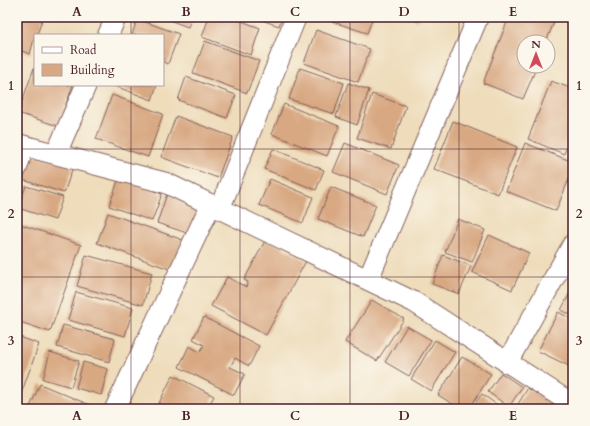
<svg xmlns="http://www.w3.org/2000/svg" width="590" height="426" font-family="Cardo,serif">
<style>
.building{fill:#d8a882}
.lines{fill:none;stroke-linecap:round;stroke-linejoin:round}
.minor-casing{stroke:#83615d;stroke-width:22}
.minor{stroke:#fff;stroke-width:20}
.grid{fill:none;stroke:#4a1f2b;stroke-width:1;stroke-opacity:0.55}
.neatline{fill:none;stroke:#4a1f2b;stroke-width:1.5}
.grid-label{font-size:13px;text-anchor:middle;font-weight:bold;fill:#4a1f2b}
</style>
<rect width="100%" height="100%" fill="#fbf7ec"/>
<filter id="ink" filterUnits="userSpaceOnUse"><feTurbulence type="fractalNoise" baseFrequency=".025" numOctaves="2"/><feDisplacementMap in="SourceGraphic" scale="8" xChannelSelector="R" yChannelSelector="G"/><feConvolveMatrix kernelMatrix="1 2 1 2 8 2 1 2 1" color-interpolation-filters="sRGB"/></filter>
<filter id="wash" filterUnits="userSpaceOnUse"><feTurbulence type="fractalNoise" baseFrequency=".012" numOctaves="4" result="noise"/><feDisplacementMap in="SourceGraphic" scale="16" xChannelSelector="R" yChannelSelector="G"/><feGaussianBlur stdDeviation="0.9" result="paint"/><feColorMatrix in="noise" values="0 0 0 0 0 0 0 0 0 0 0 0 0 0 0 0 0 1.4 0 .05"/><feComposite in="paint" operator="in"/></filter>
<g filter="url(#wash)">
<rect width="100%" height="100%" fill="#eedcba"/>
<g id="blocks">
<path class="building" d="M17 17H43L37 35H35L30 54 17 49Z
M161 17H192L188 27Z
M209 17H231L260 28 251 55 202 37Z
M253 17H282L279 26Z
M325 17H373L367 33 324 19Z
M407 17H419L418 21Z
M509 17H556L546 42H524V66H537L523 99 483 83Z
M137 19 179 34 168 64 163 62V35H132Z
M316 30 370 49 358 82 304 63Z
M205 41 259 61 247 93 193 73Z
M34 68 35 85H73L58 126 18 113Z
M300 68 344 83 334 114 289 99Z
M186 77 236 95 227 118 178 100Z
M551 81 573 89V132L564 154 528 139Z
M348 83 369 90 357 125 336 117Z
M112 85H157L152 100Z
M372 94 406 106 391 149 357 138Z
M112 95 163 114 148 157 96 139Z
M284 104 339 126 327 156 272 134Z
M176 116 233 137 218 178 161 157Z
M453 121 517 147 498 194 434 169Z
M345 143 399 165 387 194 333 172Z
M525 143 573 162V169L556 211 506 191Z
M273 149 324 170 316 190 264 169Z
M32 154 73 167 64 193 23 180Z
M119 178 162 194 152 221 109 206Z
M270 179 313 197 303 223 259 205Z
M26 186 63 197 55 220 18 208Z
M331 187 376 205 363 237 318 219Z
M167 194 200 206 190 234 157 223Z
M108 213 183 240 172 270 97 243Z
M458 219 485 230 472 262 445 252Z
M17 223 81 245 50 332 17 321Z
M489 235 529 253 512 290 472 272Z
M266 239 306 261 266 335 211 306 227 277 246 287 248 282 244 280Z
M86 255 152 273 143 305 77 286Z
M443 255 471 266 459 294 432 284Z
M573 287V316L561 310Z
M76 292 133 308 125 336 68 320Z
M372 300 404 319 377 361 345 342Z
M558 312 573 320V368L538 351Z
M204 317 259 346 249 366 235 358 230 367 245 374 234 395 179 367 189 346 200 352 204 345 193 339Z
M63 325 115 339 109 362 57 347Z
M407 326 431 340 409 376 385 362Z
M17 336 39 344 17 405Z
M435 340 455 352 431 391 411 379Z
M50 352 79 361 71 387 43 379Z
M462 357 491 374 469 409H461L438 395Z
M83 362 108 369 101 395 76 388Z
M501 373 522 387 509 407 488 392Z
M173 375 214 396 207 409H156Z
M40 384 99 409H29Z
M528 388 553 404 550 409H519L516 407Z
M482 394 503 409H471Z"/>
</g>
</g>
<g filter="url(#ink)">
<use href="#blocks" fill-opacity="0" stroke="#83615d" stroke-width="1"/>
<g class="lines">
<g class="minor-casing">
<path id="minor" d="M108 35 116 17
M17 144 166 183 414 302 563 398 573 407
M56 154 86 85
M17 168 24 146
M220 208 296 17
M368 280 478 17
M507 363 573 244
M115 409 211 204"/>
</g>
<use href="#minor" class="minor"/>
</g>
</g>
<path class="grid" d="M131 17V35M240 17V409M350 17V409M459 17V409M131 85V409M17 149H573M17 277H573"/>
<rect width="590" height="426" fill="none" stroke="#fbf7ec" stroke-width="44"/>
<rect x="34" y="34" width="130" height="52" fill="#fbf7ec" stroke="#b4a19f"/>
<rect x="42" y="47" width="20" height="6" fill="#ffffff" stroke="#b4a19f"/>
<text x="70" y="54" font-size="12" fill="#4a1f2b">Road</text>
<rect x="42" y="64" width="20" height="12" fill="#d8a882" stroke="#b4a19f"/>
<text x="70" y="74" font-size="12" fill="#4a1f2b">Building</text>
<g transform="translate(536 54)"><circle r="19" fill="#fbf7ec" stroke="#b4a19f"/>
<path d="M0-3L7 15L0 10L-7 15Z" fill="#d1495b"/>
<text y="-6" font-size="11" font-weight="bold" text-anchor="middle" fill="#4a1f2b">N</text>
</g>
<rect x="22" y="22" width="546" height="382" class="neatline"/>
<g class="grid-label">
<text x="77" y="16">A</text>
<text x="186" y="16">B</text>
<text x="295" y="16">C</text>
<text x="404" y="16">D</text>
<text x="513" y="16">E</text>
<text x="11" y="90">1</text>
<text x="579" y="90">1</text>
<text x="11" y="218">2</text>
<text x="579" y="218">2</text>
<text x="11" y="345">3</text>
<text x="579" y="345">3</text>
<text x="77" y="420">A</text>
<text x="186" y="420">B</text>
<text x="295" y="420">C</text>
<text x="404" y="420">D</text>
<text x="513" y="420">E</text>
</g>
</svg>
